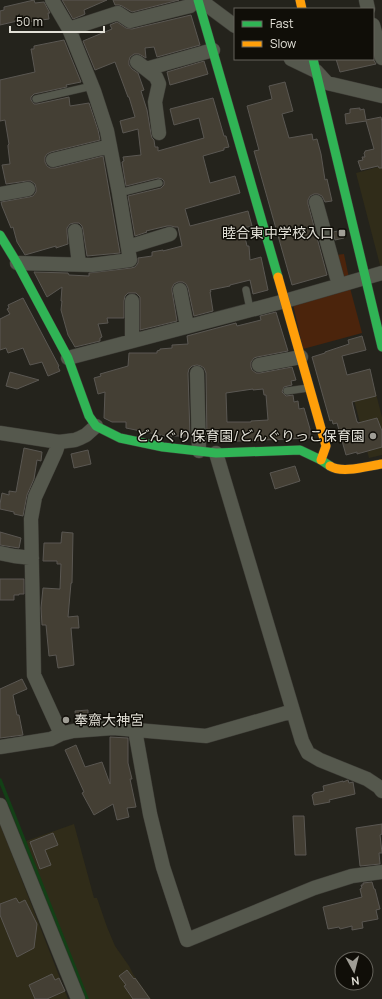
<svg xmlns="http://www.w3.org/2000/svg" width="382" height="999" font-family="Manrope,'Noto Sans JP',sans-serif">
<style>
.built{fill:#302c19}
.green{fill:#4b240c}
.lines{fill:none;stroke-linecap:round;stroke-linejoin:round}
.stream{stroke:#134016;stroke-width:3.5}
.building{fill:#443f34;stroke:#5a5752;fill-rule:evenodd}
.lane-casing{stroke:#3e3d37;stroke-width:8}
.street-casing{stroke:#3e3d37;stroke-width:15}
.fast-casing{stroke:#3e3d37;stroke-width:10}
.slow-casing{stroke:#3e3d37;stroke-width:10}
.lane{stroke:#55584d;stroke-width:7}
.street{stroke:#55584d;stroke-width:14}
.fast{stroke:#30b455;stroke-width:9}
.slow{stroke:#ff9f0a;stroke-width:9}
.poi-dot{fill:#a09e96;stroke:#100e08;stroke-width:1.5}
.labels{text-anchor:middle;stroke-width:3;stroke-linejoin:round;paint-order:stroke}
.poi-label{font-size:14px;fill:#e2e0d7;stroke:#100e08;text-anchor:end}
</style>
<rect width="100%" height="100%" fill="#24231c"/>
<path class="built" d="M382 166V269H381L356 173Z
M374 386 382 417V455L369 458 352 392Z
M0 824 68 999H0Z
M74 824 94 898H97L107 927 115 946 129 966 133 974 151 999H85L26 841Z"/>
<path class="green" d="M344 254 349 278 341 276 336 255Z
M350 288 362 333 303 349 293 304Z"/>
<g class="lines">
<path class="stream" d="M0 780 87 999"/>
</g>
<path class="building" d="M34 0 35 3 44 2 50 13H48L49 19 27 22 26 19 0 25V11L4 10V7Z
M62 0H107L84 10 85 14 83 15 73 19Z
M113 0H179L132 12 122 6 119 5H115Z
M191 15 200 45 157 57 154 47 145 48 146 58 139 54H134L130 57 129 61V65L132 69 138 73 144 90 141 91 147 110 151 134 152 138 154 140 155 147H158V151L204 138 199 118 174 125 170 109 213 98 224 136H226L229 147 224 148V150L203 156 210 183 235 176 240 193 185 209 190 226 248 211 252 226 243 228 247 246H249L250 260 261 257 268 290 253 294 250 280 230 285V286L210 290 211 292H210L213 311 194 316 188 288 186 284 183 282H178L174 284 172 288V291L177 321 140 330V297L136 293H128L125 296 124 301V318H107L108 323 98 324 102 337 100 338V341L75 347 68 335 61 310 62 301H61L62 287 47 297 34 272 68 273 69 275 89 276V273L131 268 135 267 138 263V258L152 256V252L163 250V251L182 246 178 227H175L171 226H167L146 231 147 232 135 236 128 196 161 188 164 185V181L162 179 158 178 126 186 122 162 124 161 123 157 141 155 138 129 123 133 120 121 135 117 129 97H128L115 62 95 70 83 41 112 29 110 25 117 22 126 28 132 29Z
M64 40 81 82 66 85 67 87 34 94 31 97V100L34 104H37L69 97 70 106 89 103 98 130 100 140 51 152 47 154 45 157V162L47 166 50 168H55L103 156 120 253 87 256 83 230 82 226 79 223H74L70 224 67 228V232L68 244 56 248V246L25 255 17 242 13 227 11 228 2 206 1 202 29 197 33 196 36 192V188L35 184 31 181H27L6 184 2 165 10 164 8 147V145L9 144 5 120 0 121V80L35 72 31 49H34V46Z
M336 59H373L376 64 340 72Z
M204 61 208 74 170 85 167 72Z
M285 82 293 111 282 114 289 138 312 134 313 140 317 139 321 154 325 180 327 179 332 201 325 202 322 196 318 194H314L310 196 308 200V204L327 275 292 285 254 151 259 150 247 106 272 99 269 86Z
M360 108V110L364 109 366 120 381 117 382 122V168H379L378 166 361 170 358 161 363 160 362 157H365L364 153 365 152V151L374 149 366 121 346 124 345 114 350 113V109Z
M343 230 344 238 335 240 333 232Z
M23 298 59 366 58 367 60 371 48 376 42 362 30 365 23 348 8 353 6 348 0 350V319L10 314 7 309 9 308 8 305Z
M276 312 288 351 257 357 254 358 251 362V367L252 370 256 373H260L292 367 296 380 291 381 292 385 284 387 282 392 286 396 293 395 294 402 298 401 299 409 304 408 310 429V438L216 442 207 441 206 373 204 368 201 366 197 365 192 366 189 369 188 373 190 436H172V437L165 436 126 428V422H112L104 418 105 392 98 394 94 378 101 376 100 374 128 366 129 353H157V351L160 350V349L172 348V345L188 344 187 336 236 323 237 326 261 320 260 316ZM253 389V390L263 389 264 395H266L268 420 251 421V422H227L226 393Z
M362 336 366 350 342 356 347 375 370 369 376 396 352 402 357 422H358V423L377 418 382 431V447L357 454V452L346 455 337 423 333 424 332 420 330 421 312 357 325 353V352L349 344 348 340Z
M10 372 39 380 17 389 6 386Z
M24 448 42 452 41 461 37 460 34 479 27 495 23 516 14 514V512L0 509V504L2 493 9 495V491L16 492Z
M88 450 91 464 74 468 71 454Z
M295 466 300 481 275 489 270 473Z
M0 532 21 538 19 548 0 545Z
M62 532 73 533 72 583H71L68 617 78 616 79 628H71L74 665 58 668 56 655 49 656 46 625H42L41 608 43 588 60 589 61 564H57V561H43L44 543H61Z
M0 579H24V594H19V595H14V600H0Z
M22 679 27 689 13 695 17 715H19L23 735 0 738V689Z
M88 710V720L76 721 75 711Z
M110 737 128 738V763L132 779H130L136 807 127 808 129 817 117 820 113 804 94 815 82 793 84 792 65 750 76 745 85 767 102 762 110 784Z
M348 780 349 783 353 782 355 794 329 800 330 802 314 805 312 795 314 794V793L324 791 323 786 343 781V782Z
M293 816H304L306 855H295Z
M382 824V834L380 835 382 853H379L380 864 360 866 356 828Z
M53 833 58 845 45 850 51 865 40 869 30 842Z
M372 882 374 889H375L380 909 376 910 378 919 362 922 363 928 352 930V926L340 929 339 927 328 929 323 907 362 897 360 889 362 888 361 885H363V883Z
M16 898 19 903 25 900 37 924 34 948 17 957 0 915V904Z
M127 970 134 979 135 978 150 999H133L124 986 126 985 119 976Z
M52 974 55 980 59 978 65 991 47 999H35L29 985Z"/>
<g class="lines">
<g class="lane-casing">
<path id="lane" d="M36 99 92 86
M119 193 159 183
M246 290 250 309
M287 391 308 388"/>
</g>
<g class="street-casing">
<path id="street" d="M200 0 235 26
M366 0 368 9
M373 25 382 58
M69 29 118 13 130 21 190 6 197 0
M291 59 316 71 327 83 382 96
M137 62 156 77 159 84 155 102 159 133
M146 69 213 50
M53 160 110 146
M0 194 28 189
M316 202 339 285
M75 231 79 264
M128 247 170 234
M17 263 92 265 130 260 119 193 107 131 94 91 69 29 52 0
M180 290 187 326
M132 341V301
M68 358 285 301 382 273
M259 365 301 357
M197 373 199 451
M0 433 59 442 75 440 80 438 86 435 96 426
M59 442 56 451 35 497 31 519 34 675 61 734
M216 453 302 741 308 753 320 760 367 779 379 787 382 791
M0 553 14 556 32 558
M135 730 150 814 163 867 187 940 314 888 352 876 382 872
M0 747 51 739 61 734 73 731 113 728 206 736 293 711
M0 805 78 999"/>
</g>
<g class="fast-casing">
<path id="fast" d="M198 0 278 277
M313 59 382 347
M0 235 17 263 68 358 89 416 96 426 120 438 163 447 216 453 300 450 321 460 330 466"/>
</g>
<g class="slow-casing">
<path id="slow" d="M300 0 302 9
M278 277 326 446 321 460
M330 466C342 474 368 466 382 464"/>
</g>
<use href="#lane" class="lane"/>
<use href="#street" class="street"/>
<use href="#fast" class="fast"/>
<use href="#slow" class="slow"/>
</g>
<g class="poi-dot">
<rect x="338" y="229" width="8" height="8" rx="2"/>
<circle cx="373" cy="436" r="4"/>
<circle cx="66" cy="720" r="4"/>
</g>
<g class="labels">
<g class="poi-label">
<text x="334" y="238">睦合東中学校入口</text>
<text x="365" y="441">どんぐり保育園/どんぐりっこ保育園</text>
<text x="74" y="725" text-anchor="start">奉齋大神宮</text>
</g>
</g>
<rect x="234" y="8" width="140" height="52" fill="#100e08" stroke="#64625b"/>
<rect x="242" y="21" width="20" height="6" fill="#30b455" stroke="#64625b"/>
<text x="270" y="28" font-size="12" fill="#e2e0d7">Fast</text>
<rect x="242" y="41" width="20" height="6" fill="#ff9f0a" stroke="#64625b"/>
<text x="270" y="48" font-size="12" fill="#e2e0d7">Slow</text>
<g transform="translate(354 971) rotate(173)"><circle r="19" fill="#100e08" stroke="#64625b"/>
<path d="M0-3L7 15L0 10L-7 15Z" fill="#a09e96"/>
<text y="-6" font-size="11" font-weight="bold" text-anchor="middle" fill="#e2e0d7">N</text>
</g>
<path d="M10 26v6h94v-6" fill="none" stroke="#e2e0d7" stroke-width="2"/>
<text x="16" y="26" font-size="12" fill="#e2e0d7" stroke="#100e08" stroke-width="3" paint-order="stroke">50 m</text>
</svg>
